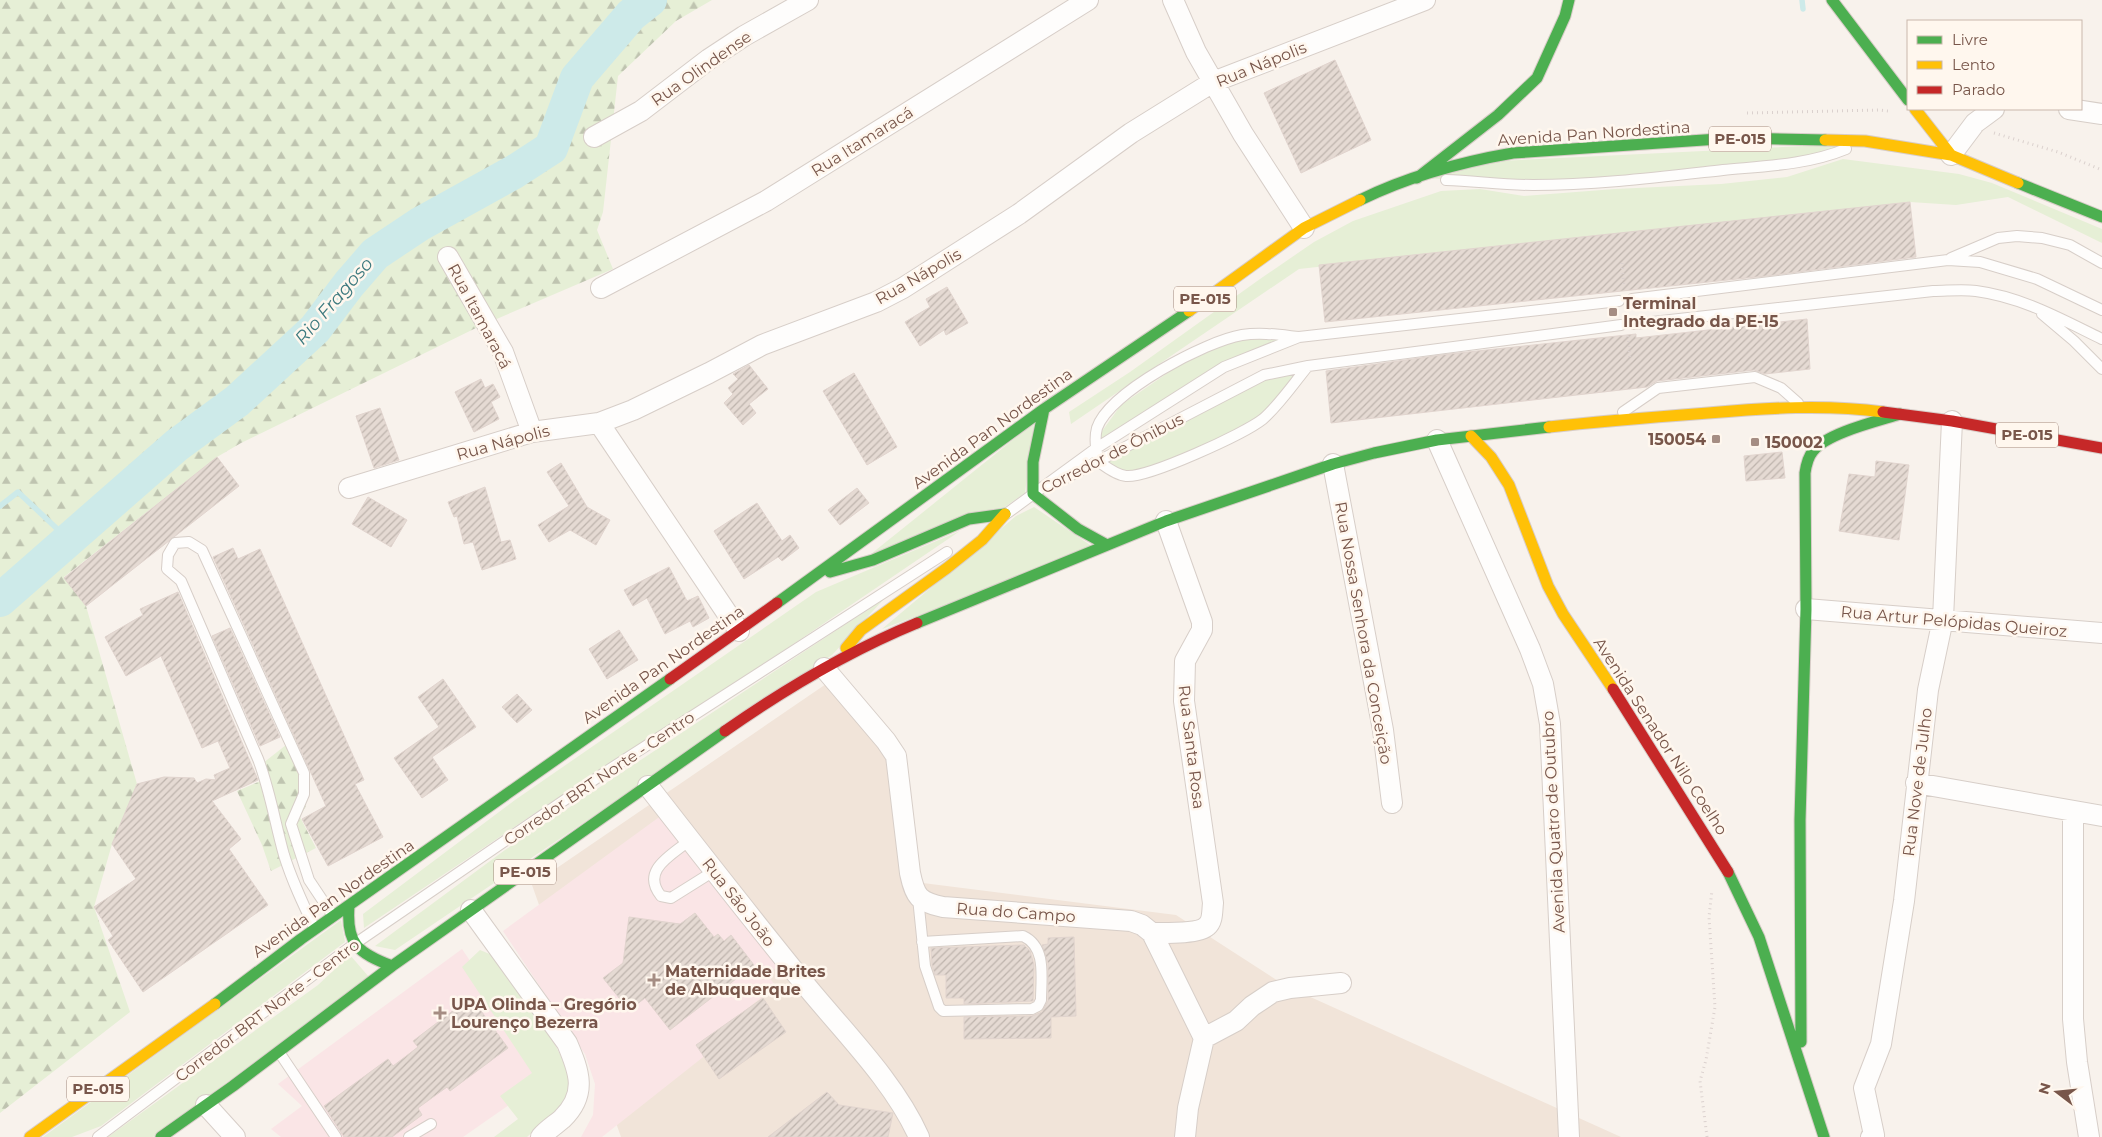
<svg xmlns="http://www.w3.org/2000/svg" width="2102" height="1137" font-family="Montserrat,sans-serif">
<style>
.residential{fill:#f1e4d9}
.medical{fill:#fae5e6}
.grass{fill:#e6efd6}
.forest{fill:url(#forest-firs)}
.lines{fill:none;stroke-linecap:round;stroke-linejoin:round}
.stream{stroke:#cdeae9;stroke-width:5.5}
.river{stroke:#cdeae9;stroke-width:34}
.building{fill:url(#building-hatch);stroke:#e1d4ce}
.lane-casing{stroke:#d7cec8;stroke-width:12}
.street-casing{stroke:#d7cec8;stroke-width:22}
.fast-casing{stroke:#d8cdc8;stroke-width:13}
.slow-casing{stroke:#d8cdc8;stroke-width:13}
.jam-casing{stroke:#d8cdc8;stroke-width:13}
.path{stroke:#dbd1ce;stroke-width:3;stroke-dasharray:1 4;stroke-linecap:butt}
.lane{stroke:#fefdfc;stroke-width:10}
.street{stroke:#fefdfc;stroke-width:20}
.fast{stroke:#4caf50;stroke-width:11}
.slow{stroke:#ffc107;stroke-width:11}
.jam{stroke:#c62828;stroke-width:11}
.poi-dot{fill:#a58d83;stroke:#fff7ee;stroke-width:2}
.labels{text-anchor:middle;stroke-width:5;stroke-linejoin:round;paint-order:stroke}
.shield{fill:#fff7ee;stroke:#a0867b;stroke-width:1}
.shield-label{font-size:15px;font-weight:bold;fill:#78564a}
.street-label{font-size:16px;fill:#78564a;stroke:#fff7ee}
.poi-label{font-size:16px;font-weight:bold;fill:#78564a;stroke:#fff7ee;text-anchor:start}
.water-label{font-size:18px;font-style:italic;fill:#3c797e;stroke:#fff7ee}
</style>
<defs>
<pattern id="forest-firs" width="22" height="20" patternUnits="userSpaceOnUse" patternTransform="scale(1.25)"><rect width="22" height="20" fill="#e6efd6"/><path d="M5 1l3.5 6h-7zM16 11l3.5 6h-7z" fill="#bfc4b0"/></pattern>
<pattern id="building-hatch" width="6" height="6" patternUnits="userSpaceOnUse" patternTransform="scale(1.25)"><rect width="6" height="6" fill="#e5dad3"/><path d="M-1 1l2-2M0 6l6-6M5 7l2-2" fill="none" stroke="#beb4ad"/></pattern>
</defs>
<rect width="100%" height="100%" fill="#f8f2ec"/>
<path class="residential" d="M829 682 891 738 907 881 1176 915 1286 986 1621 1137H621L532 885Z"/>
<path class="medical" d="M662 815 778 966 767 975 776 986 701 1045 707 1054 602 1137H581L593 1115 595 1084 585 1054 503 931Z
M462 949 549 1077 463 1137H281L271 1129 302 1106 278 1084Z"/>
<path class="grass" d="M1844 144 1814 155 1772 165 1535 185 1425 178 1479 162Z
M1843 159 1959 174 1992 183 2102 229V243L2008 197 1956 205 1910 202 1299 269 1071 424 1069 412 1130 372 1260 279 1314 242 1353 221 1441 191 1480 189 1524 196 1615 189 1721 184 1787 177Z
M1252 334 1299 337 1224 367 1102 445 1097 438 1121 405 1185 361Z
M1308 366 1264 418 1136 476 1099 462 1264 375Z
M1034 423 1025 493 1002 509 866 558Z
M1034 507 1096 549 882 629 1016 516Z
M960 531 792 645 550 803 364 928 363 914 515 800 816 592Z
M885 598 832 655 395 950 375 946 505 850Z
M341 920 345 942 101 1126 72 1137H43Z
M480 950 492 955C512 981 581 1064 568 1097 564 1109 537 1128 527 1137H494L518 1119 500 1096 532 1073 462 967Z
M350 955 369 977 153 1137H108L318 985Z"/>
<path class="forest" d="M0 0H712L676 21 618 76 603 212 597 230 613 269 478 327 241 443 217 457 64 577 86 606 137 784 112 844 94 907 130 1012 0 1113Z
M286 745 299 771 306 806 300 817 316 848 271 871 262 845 237 791 263 780 258 767Z"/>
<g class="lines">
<path class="stream" d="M1802 0 1803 9
M0 506 18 492 69 540"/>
<path class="river" d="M0 600 177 445 237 401 315 329 349 284 375 254 420 224 514 172 551 148 577 78 631 15 650 0"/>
</g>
<path class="building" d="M1335 60 1371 140 1301 173 1264 93Z
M1910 202 1916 257 1766 276 1325 322 1319 265Z
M947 287 968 323 946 335 944 330 920 346 905 322 930 307 926 299Z
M1807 319 1810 369 1765 374 1754 370 1657 381 1647 387 1331 423 1326 371 1449 354 1636 334V338Z
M749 365 768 389 749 404 756 413 743 425 724 403 733 394 728 388 738 379 733 374Z
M854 373 897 447 867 465 823 391Z
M481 379 485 388 493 384 500 397 491 402 499 419 474 432 455 392Z
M380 408 399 460 374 468 356 416Z
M1782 452 1785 478 1746 481 1744 456Z
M217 457 239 486 86 606 64 578Z
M1876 461 1909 465 1899 540 1839 531 1849 474 1875 477Z
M561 463 587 507 610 520 596 545 570 530 549 542 538 525 569 506 547 472Z
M485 487 501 542 510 540 516 559 482 570 473 542 464 544 457 516 454 517 448 502Z
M857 488 869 503 840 525 828 510Z
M368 497 407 520 391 547 352 524Z
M757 503 782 541 790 535 799 548 782 561 778 557 744 579 714 531Z
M233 548 238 559 260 549 364 780 355 784 383 837 328 866 302 819 326 806 213 557Z
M669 567 687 601 698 596 709 618 693 627 690 621 665 634 647 598 633 606 624 590Z
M178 592 258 780 212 801 241 839 229 849 268 905 143 992 108 940 113 936 94 907 136 879 112 844 137 784 164 777 194 778 197 783 206 779 216 780 214 775 230 768 218 741 202 748 161 656 126 676 105 637 143 615 140 609Z
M230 628 280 737 260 746 212 636Z
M619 630 638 660 607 679 589 649Z
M443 679 476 727 432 757 448 780 422 798 394 758 439 727 418 697Z
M517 694 532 710 517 723 502 707Z
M695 913 714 937 718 934 724 941 731 935 754 965 670 1030 645 998 631 1009 626 1003 624 1004 603 978 623 963 629 917 680 924Z
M1074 937 1076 1016 1051 1017V1038L964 1039V1017L1032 1016 1042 1012 1048 1001V963L1042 945 1048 944V938Z
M1024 945 1030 951 1034 965 1033 1001 964 1004V998H946V975H935L932 965 931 948Z
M471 997 508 1048 450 1091 447 1087 418 1108 422 1115 392 1137H344L324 1106 388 1059 393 1066 418 1047 413 1041Z
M763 998 786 1032 719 1079 696 1045Z
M827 1092 839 1105 893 1113 888 1137H768Z"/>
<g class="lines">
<g class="lane-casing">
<path id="lane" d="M1446 180C1475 181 1504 185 1533 185 1596 185 1660 177 1723 170 1764 166 1807 165 1846 149
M1951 258 1998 238 2017 236 2042 238 2070 245 2102 263
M1632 299 1948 260 1980 262 2037 279 2102 310
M2042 314 2074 341 2102 369
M1634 324 1933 291C1947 291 1962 289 1976 291 2022 297 2061 319 2102 339
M1308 366C1294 383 1280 404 1263 419 1244 434 1148 478 1126 476 1116 475 1106 467 1099 462 1096 451 1094 439 1097 428 1109 392 1206 341 1242 335 1261 332 1280 335 1299 337L1619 301
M1623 412 1658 388 1755 377 1781 388 1798 403
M1060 481 1264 375 1308 366 1621 325
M1006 514 1095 449 1224 367 1299 337
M690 840C672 855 640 870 661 896L671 898 714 871
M918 898 925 966 939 1007 943 1011 1032 1009 1038 1006 1041 1000C1041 978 1047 947 1023 936L922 942
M315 929C303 904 292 881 284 855 275 823 270 790 258 759L181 581 167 569 168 555 175 543 189 542 202 550 304 773V794L291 824 309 880 333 916
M279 1052 336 1137
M98 1137 353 945 607 771 947 552
M409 1137 431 1124"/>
</g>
<g class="street-casing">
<path id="street" d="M1173 0 1196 52 1243 134 1304 228
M2069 109 2102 114
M594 137 641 111 709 59 744 36 808 0
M1951 155 1975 123 1994 109
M448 257 503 352 532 432
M601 288 766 201 1088 0
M599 423 739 631
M1437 440 1530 649 1543 684 1550 724 1569 1137
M1333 464 1383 730 1392 803
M349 488 532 432 599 423 633 410 709 373 762 345 876 302 903 288 1019 214 1131 133 1213 82 1425 0
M1806 609 2102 633
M824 668 886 741 896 756 910 873C915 897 919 902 943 907L1131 921 1142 925 1152 933 1204 1038 1188 1108 1185 1137
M1916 783 2102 816
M648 786C701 854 754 922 808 988 846 1034 895 1083 919 1137
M2073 811V1019L2077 1062 2089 1137
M471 910 567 1043C579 1071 588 1094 562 1119 555 1125 547 1130 541 1137
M1152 933C1164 933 1199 934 1207 926 1213 921 1212 911 1213 903L1184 701 1185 661 1202 630V622L1166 521
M1204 1038 1236 1021 1252 1006 1273 992 1290 988 1341 983
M206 1105 235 1137
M1871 1137 1874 1135 1864 1088 1881 1044 1904 901 1928 690 1943 619 1952 421"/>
</g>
<g class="fast-casing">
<path id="fast" d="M1832 0 1908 100
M1417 178 1498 115 1537 78 1565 16 1569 0
M2018 183 2102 217
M1360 200C1407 177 1461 162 1513 153L1733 138 1825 140
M1044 409 1033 462V494L1078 529 1107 545
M830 572 873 560 969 519 1005 514
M777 603 1044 409 1189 311
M917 623 1166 521 1333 464 1374 453 1437 440 1549 427
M1728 872 1759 937 1824 1137
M349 906C346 944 358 953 392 966
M215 1004 301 939 670 679
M1801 1042 1800 820 1806 609 1805 473C1806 466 1808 457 1813 451 1827 433 1878 421 1900 414
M161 1137 233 1086 392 966 725 731"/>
</g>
<g class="slow-casing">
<path id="slow" d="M1915 109 1951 155
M1825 140 1865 141 1951 155 2018 183
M1189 311 1304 228 1360 200
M1549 427C1602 421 1655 417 1708 413 1766 408 1825 404 1883 412
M1471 436 1491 457 1509 485 1548 586 1563 614 1613 689
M846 648 861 630 947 568 982 540 1005 514
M30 1137 215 1004"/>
</g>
<g class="jam-casing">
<path id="jam" d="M1883 412 1952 421 2102 448
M670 679 777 603
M1613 689 1728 872
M725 731C785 689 849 651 917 623"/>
</g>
<path class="path" d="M1747 113 1879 110 1888 111
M1994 133 2058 152 2102 170
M1622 263 1624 287
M1628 336 1630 360
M1707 1137 1700 1081 1706 1060 1715 1007 1709 917 1712 890"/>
<use href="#lane" class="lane"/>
<use href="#street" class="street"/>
<use href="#fast" class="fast"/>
<use href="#slow" class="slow"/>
<use href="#jam" class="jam"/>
</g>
<g class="poi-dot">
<rect x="1608" y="307" width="10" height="10" rx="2.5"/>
<rect x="1711" y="434" width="10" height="10" rx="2.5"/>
<rect x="1750" y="437" width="10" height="10" rx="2.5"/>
<path d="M651.5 972.5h5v5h5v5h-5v5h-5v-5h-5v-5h5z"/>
<path d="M437.5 1005.5h5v5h5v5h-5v5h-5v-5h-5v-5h5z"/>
</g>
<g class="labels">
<g class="shield">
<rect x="1709" y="126.5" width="62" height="25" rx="4"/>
<rect x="1174" y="286.5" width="62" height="25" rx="4"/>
<rect x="1996" y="422.5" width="62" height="25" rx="4"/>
<rect x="494" y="859.5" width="62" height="25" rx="4"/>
<rect x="67" y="1076.5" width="62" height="25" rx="4"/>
</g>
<g class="shield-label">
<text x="1740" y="144">PE-015</text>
<text x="1205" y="304">PE-015</text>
<text x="2027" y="440">PE-015</text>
<text x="525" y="877">PE-015</text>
<text x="98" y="1094">PE-015</text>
</g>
<g class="street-label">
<text transform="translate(1261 64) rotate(-22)" y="6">Rua Nápolis</text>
<text transform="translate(701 68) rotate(-35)" y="6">Rua Olindense</text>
<text transform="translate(1594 133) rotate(-4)" y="6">Avenida Pan Nordestina</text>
<text transform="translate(862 141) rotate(-32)" y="6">Rua Itamaracá</text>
<text transform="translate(918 276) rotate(-30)" y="6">Rua Nápolis</text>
<text transform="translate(480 316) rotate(62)" y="6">Rua Itamaracá</text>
<text transform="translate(992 428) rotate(-36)" y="6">Avenida Pan Nordestina</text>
<text transform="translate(503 442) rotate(-15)" y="6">Rua Nápolis</text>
<text transform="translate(1112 453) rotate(-27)" y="6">Corredor de Ônibus</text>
<text transform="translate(1954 621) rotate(5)" y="6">Rua Artur Pelópidas Queiroz</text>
<text transform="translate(1364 633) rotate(80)" y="6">Rua Nossa Senhora da Conceição</text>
<text transform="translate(663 664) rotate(-35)" y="6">Avenida Pan Nordestina</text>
<text transform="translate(1661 736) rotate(57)" y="6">Avenida Senador Nilo Coelho</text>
<text transform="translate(1192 747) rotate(83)" y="6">Rua Santa Rosa</text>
<text transform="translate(599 778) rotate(-34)" y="6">Corredor BRT Norte - Centro</text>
<text transform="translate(1917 782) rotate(-83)" y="6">Rua Nove de Julho</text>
<text transform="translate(1553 822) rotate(-93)" y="6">Avenida Quatro de Outubro</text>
<text transform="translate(333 898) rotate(-35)" y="6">Avenida Pan Nordestina</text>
<text transform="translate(739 902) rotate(52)" y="6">Rua São João</text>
<text transform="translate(1016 912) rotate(4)" y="6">Rua do Campo</text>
<text transform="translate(267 1010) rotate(-37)" y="6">Corredor BRT Norte - Centro</text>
</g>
<g class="poi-label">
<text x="1623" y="309">Terminal<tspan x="1623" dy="18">Integrado da PE-15</tspan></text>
<text x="1706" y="445" text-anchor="end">150054</text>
<text x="1765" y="448">150002</text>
<text x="665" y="977">Maternidade Brites<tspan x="665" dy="18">de Albuquerque</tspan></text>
<text x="451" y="1010">UPA Olinda – Gregório<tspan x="451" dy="18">Lourenço Bezerra</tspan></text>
</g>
<g class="water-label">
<text transform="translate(334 301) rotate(-49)" y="6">Rio Fragoso</text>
</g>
</g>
<rect x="1907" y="20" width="175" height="90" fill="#fff7ee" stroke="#c9b7ac"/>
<rect x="1917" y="36" width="25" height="8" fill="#4caf50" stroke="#c9b7ac"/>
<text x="1952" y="45" font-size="15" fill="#78564a">Livre</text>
<rect x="1917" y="61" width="25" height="8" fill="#ffc107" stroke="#c9b7ac"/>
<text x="1952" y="70" font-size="15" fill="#78564a">Lento</text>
<rect x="1917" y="86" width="25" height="8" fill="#c62828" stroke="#c9b7ac"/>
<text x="1952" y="95" font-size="15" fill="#78564a">Parado</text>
<g transform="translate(2057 1092) rotate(286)" stroke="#fff7ee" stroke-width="4" paint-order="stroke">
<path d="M0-4L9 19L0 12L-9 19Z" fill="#78564a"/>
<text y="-8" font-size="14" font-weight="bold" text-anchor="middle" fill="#78564a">N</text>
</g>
</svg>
